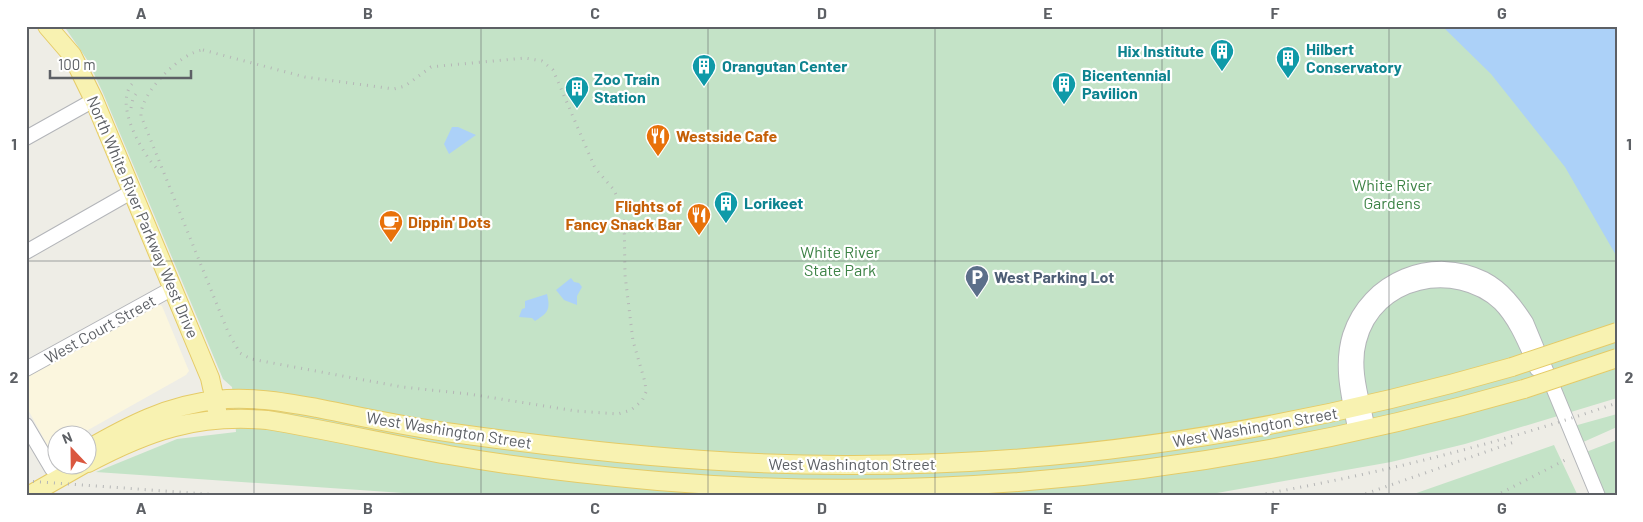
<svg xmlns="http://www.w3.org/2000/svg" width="1643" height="522" font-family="Barlow,sans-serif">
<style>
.commercial{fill:#fbf6de}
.green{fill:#c4e3c7}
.water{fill:#acd1f8}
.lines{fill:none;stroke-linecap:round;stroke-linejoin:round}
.minor-casing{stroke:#b3b5b9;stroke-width:16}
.major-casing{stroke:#e5cb67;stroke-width:20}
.minor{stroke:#fff;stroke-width:14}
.major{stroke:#f8f2b1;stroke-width:18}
.rail{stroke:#b5b6b6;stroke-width:3;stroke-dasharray:1 6;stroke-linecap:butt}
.major-bridge-casing{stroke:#e5cb67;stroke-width:20;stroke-linecap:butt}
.major-bridge{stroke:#f8f2b1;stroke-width:18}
.grid{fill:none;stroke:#5d6065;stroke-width:1;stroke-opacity:0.55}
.labels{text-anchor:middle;stroke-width:4.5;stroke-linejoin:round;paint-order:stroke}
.culture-label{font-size:16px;font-weight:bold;fill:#0d838f;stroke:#fff;text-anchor:start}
.food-label{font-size:16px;font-weight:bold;fill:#c56008;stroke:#fff;text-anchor:start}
.park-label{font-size:16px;fill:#3d8346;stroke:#fff}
.street-label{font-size:16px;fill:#5d6065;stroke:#fff}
.service-label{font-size:16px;font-weight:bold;fill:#4e5e75;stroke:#fff;text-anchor:start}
.neatline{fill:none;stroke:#5d6065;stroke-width:2}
.grid-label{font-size:16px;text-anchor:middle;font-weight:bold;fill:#5d6065}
</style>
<rect width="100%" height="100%" fill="#eeede6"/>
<path class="commercial" d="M158 304 162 306 189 371 186 375 81 434H58L57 448 50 450 26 406V376Z"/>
<path class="green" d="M64 26H1617V398L1465 444 1391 462 1200 496H447L96 472 177 439 236 432 232 387 223 379 103 93 88 61Z
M1617 414V427L1581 443 1574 426Z
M1617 440V496H1604L1586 452Z
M1554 445 1578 496H1408Z"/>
<path class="water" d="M1442 26H1617V257L1565 167 1491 74Z
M452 127H458L476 135 449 154 444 144Z
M571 278 574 282 579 283 582 287 577 296V305L564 300 556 290Z
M547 294C551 311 547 313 535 321L532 318 519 317 522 309 525 308V301Z"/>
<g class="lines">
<g class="minor-casing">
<path id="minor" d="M26 138 94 100
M26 252 133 191
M26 369 173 288
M26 425 52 469
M1368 430C1363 402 1351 370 1359 341 1375 278 1455 262 1500 303 1517 320 1527 347 1537 369
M1356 433C1350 401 1340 367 1350 335 1368 279 1433 253 1484 279 1503 289 1515 305 1526 322L1598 496"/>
</g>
<g class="major-casing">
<path id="major" d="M47 26 72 55 94 100 210 378 217 410
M88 449C128 426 168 405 216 400 250 396 283 402 317 408 362 417 407 427 453 433 583 451 713 465 844 465 1071 466 1294 430 1512 367
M88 463C148 431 197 414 267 420 328 430 388 444 449 455 518 467 588 475 658 481 952 506 1242 470 1524 389
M28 496 84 464"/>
</g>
<use href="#minor" class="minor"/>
<use href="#major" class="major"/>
<path class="rail" d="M203 50 305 77 394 89 405 86 431 67 440 66 525 58 542 61 553 70 595 168 614 190 624 213 625 275 633 341 645 382 646 392 642 401 631 410 618 414 576 411 469 394 402 387 251 359 240 353 228 332 141 116C140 93 181 52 203 50Z
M132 84C114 105 142 153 158 170
M131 108 133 98 139 90
M26 481 234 496
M1252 496C1375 475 1498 444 1617 403
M1359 496 1517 441
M1495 496 1569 458"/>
<g class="major-bridge-casing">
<path id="major-bridge" d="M1512 367 1617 332
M1524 389 1617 358"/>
</g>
<use href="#major-bridge" class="major-bridge"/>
</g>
<path class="grid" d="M254 26V496M481 26V496M708 26V496M935 26V496M1162 26V496M1389 26V496M26 261H1617"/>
<defs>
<g id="building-pin" transform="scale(1.25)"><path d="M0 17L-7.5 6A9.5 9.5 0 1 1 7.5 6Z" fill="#0f9aa8" stroke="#fff"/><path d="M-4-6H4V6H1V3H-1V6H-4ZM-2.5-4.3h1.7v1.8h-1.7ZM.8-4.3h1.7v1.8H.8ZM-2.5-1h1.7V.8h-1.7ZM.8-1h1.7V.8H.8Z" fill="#fff"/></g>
<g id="restaurant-pin" transform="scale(1.25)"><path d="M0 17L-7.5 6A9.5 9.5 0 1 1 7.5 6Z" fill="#e8710a" stroke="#fff"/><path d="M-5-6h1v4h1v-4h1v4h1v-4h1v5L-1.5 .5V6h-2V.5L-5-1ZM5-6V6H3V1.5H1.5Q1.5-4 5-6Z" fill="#fff"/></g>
<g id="cafe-pin" transform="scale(1.25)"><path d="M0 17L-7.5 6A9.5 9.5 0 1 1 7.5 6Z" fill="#e8710a" stroke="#fff"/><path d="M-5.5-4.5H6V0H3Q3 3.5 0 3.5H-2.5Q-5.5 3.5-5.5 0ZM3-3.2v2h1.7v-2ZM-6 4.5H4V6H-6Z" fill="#fff"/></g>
<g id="parking-pin" transform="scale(1.25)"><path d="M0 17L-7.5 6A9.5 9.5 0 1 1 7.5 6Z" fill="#5c6f8a" stroke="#fff"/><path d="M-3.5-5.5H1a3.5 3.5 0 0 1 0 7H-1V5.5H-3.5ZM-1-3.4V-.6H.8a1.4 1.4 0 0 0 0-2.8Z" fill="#fff"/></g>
</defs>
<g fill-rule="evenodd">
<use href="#building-pin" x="1222" y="51"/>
<use href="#building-pin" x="1288" y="58"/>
<use href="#building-pin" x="704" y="66"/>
<use href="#building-pin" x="1064" y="84"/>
<use href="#building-pin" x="577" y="88"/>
<use href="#restaurant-pin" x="658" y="136"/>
<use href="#building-pin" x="726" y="203"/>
<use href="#restaurant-pin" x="699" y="215"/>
<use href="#cafe-pin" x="391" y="222"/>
<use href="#parking-pin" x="977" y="277"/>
</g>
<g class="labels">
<g class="culture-label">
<text x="1306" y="55">Hilbert<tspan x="1306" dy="18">Conservatory</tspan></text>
<text x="1204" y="57" text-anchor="end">Hix Institute</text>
<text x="722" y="72">Orangutan Center</text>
<text x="1082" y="81">Bicentennial<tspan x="1082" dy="18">Pavilion</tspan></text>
<text x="594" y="85">Zoo Train<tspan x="594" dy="18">Station</tspan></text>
<text x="744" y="209">Lorikeet</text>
</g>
<g class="food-label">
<text x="676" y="142">Westside Cafe</text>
<text x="682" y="212" text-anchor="end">Flights of<tspan x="682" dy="18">Fancy Snack Bar</tspan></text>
<text x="408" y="228">Dippin' Dots</text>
</g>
<g class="park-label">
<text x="1392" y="191">White River<tspan x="1392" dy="18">Gardens</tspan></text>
<text x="840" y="258">White River<tspan x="840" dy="18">State Park</tspan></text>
</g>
<g class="street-label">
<text transform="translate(143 217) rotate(67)" y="6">North White River Parkway West Drive</text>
<text transform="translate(100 329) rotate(-29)" y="6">West Court Street</text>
<text transform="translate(1255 427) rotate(-10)" y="6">West Washington Street</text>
<text transform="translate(449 430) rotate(9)" y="6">West Washington Street</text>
<text x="852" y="470">West Washington Street</text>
</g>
<g class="service-label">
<text x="994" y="283">West Parking Lot</text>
</g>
</g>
<rect width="1643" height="522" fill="none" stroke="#ffffff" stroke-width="55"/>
<g transform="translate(72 450) rotate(338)"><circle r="24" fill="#ffffff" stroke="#bebfc1"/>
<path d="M0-4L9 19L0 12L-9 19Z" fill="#da573f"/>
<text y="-8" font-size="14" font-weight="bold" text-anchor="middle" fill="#5d6065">N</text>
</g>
<path d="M50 70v8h141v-8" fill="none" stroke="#5d6065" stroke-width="2.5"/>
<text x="58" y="70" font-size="15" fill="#5d6065" stroke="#ffffff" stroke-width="4" paint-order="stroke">100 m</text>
<rect x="28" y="28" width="1588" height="466" class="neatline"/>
<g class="grid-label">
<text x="141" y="19">A</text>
<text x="368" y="19">B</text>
<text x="595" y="19">C</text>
<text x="822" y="19">D</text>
<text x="1048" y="19">E</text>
<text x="1275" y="19">F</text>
<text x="1502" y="19">G</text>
<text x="14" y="150">1</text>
<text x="1629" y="150">1</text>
<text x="14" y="383">2</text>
<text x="1629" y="383">2</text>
<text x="141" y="514">A</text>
<text x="368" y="514">B</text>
<text x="595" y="514">C</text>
<text x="822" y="514">D</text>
<text x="1048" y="514">E</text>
<text x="1275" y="514">F</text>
<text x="1502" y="514">G</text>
</g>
</svg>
